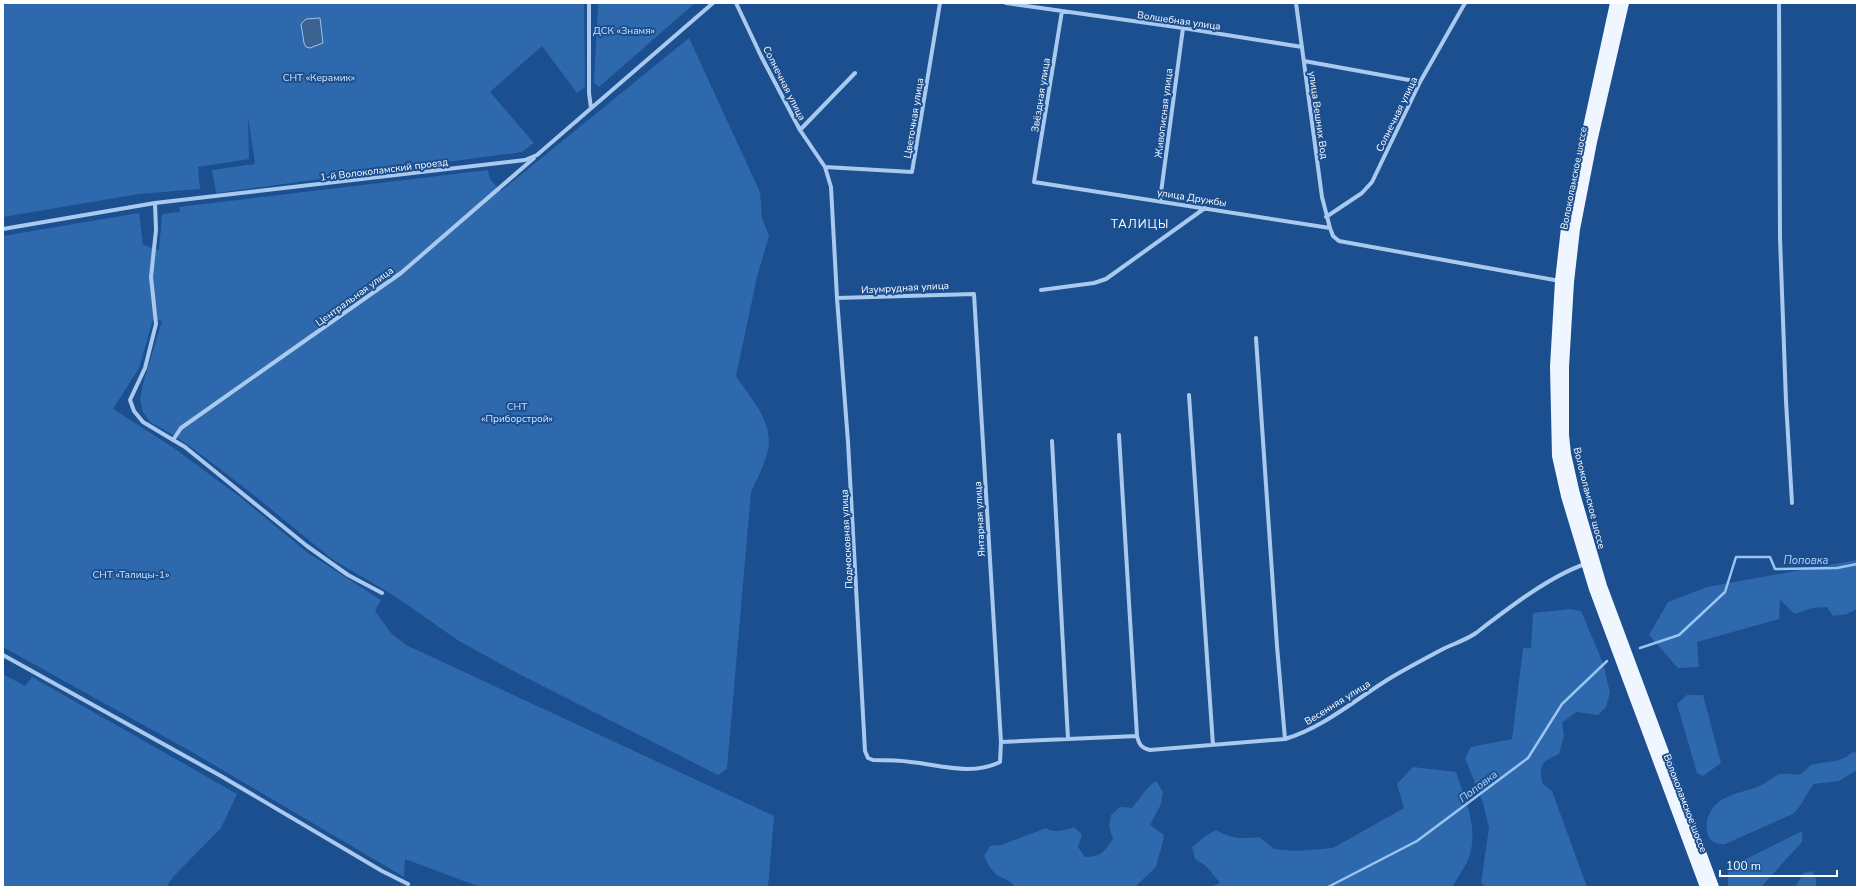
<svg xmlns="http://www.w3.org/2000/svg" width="1860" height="890" font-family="'Nunito Sans',sans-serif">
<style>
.green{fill:#2e69ad}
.water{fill:#3c6290;stroke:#9cc4f0}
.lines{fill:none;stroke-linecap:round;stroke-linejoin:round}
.stream{stroke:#9cc4f0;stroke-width:2.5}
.minor{stroke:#a9c9ee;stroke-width:4}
.primary{stroke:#f0f6ff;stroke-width:10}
.labels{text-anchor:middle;stroke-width:4;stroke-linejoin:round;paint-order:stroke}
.street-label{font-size:10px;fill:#fff;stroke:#1b4f8f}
.park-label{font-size:10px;fill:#cfe3fa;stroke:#1b4f8f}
.water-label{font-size:11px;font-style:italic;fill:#b5d3f5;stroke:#1b4f8f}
.quarter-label{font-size:12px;letter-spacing:1px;fill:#fff;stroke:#1b4f8f}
</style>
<rect width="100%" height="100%" fill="#1b4f8f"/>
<path class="green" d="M7 3H584L585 87 577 93 542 46 490 92 534 143 522 152 216 193 212 170 255 164 248 116 249 159 198 167 200 189 139 194 3 217V7Z
M598 3H695L599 87 594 83Z
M689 38 760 192 762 218 769 236 757 277 736 376C751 399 776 424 767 454 763 467 757 479 751 492L727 769 718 775 521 675 459 641 393 595 332 559 250 492 195 450 175 436 150 422 143 412 140 399 143 384 162 321 153 319 139 368 113 409 174 448 240 497 308 553 381 600 375 611 391 633 406 645 774 816 768 887H480L405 859 404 877 192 752 3 647V236L139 213 143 245 159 250 162 214 180 212 179 207 488 170 490 179 501 191Z
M1857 560V609L1847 614 1833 616 1827 607 1812 608 1795 614 1780 600 1779 619 1697 642 1699 667 1678 668 1649 635 1668 602 1707 587Z
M1571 609 1581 611 1603 663 1610 693 1606 707 1598 715 1576 712 1562 723 1564 735 1559 754C1542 762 1539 763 1542 783L1552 791 1587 887H1485L1481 883 1489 828 1483 803 1465 758 1471 747 1512 739 1523 648H1531L1533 613Z
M3 674 25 686 32 677 237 794 221 828 173 877 166 887H3Z
M1687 695H1703L1721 763 1703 776 1697 773 1677 704Z
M1853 752 1857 753V770L1839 781 1814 784C1805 794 1803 805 1793 814L1725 844C1718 844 1711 843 1708 835 1706 828 1706 823 1708 817 1717 793 1742 794 1762 785 1768 782 1773 776 1780 774 1795 771 1797 782 1810 765 1827 761 1839 764 1853 752Z
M1413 767 1456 772C1465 799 1478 826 1470 854 1467 865 1458 877 1452 887H1210L1220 883 1206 866 1195 859 1192 847 1207 835 1216 830C1231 839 1242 839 1259 837L1274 849 1295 851 1333 848 1404 808 1397 784Z
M1156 781 1163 792 1161 804 1150 825 1164 835C1163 846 1158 856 1156 867L1135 887H1015C1008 878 1004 880 997 875 991 870 987 863 984 856L990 846 1001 845 1046 828C1055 834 1065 830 1074 827L1082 835 1078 847 1085 857C1101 857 1104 852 1113 839L1109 827 1111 815 1120 807 1132 808C1141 798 1144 789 1156 781Z
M1802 831V842L1761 887H1728V868Z
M1812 871 1816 879V887H1795L1804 873Z"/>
<path class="water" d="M320 18 323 43 310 48 306 47 304 43 301 24 306 19Z"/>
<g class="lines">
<path class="stream" d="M1640 648 1679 635 1725 592 1736 557H1770L1775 569 1837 568 1857 564
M1328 887 1417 841 1528 758 1562 704 1607 661"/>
<path class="minor" d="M589 3V93L591 108
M736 3 761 56 800 130 825 167 831 187 837 298 848 442 865 751 868 758 873 760C886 760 898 760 911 762 940 765 972 776 1000 762L1001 742 974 294 837 298
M1006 3 1183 28 1302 47
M1296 3 1322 197 1330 228
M1779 3 1780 238 1786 401 1792 503
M1062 11 1034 182 1330 228 1333 236 1339 241 1560 281
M1304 61 1420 82
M800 130 855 73
M825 167 912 172 940 3
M1160 200 1183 28
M155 203 156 230 151 277 156 324 145 368 130 400 134 411 143 422 185 447 307 546 348 575 382 593
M1326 217 1362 193 1372 182 1420 82 1465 3
M3 229 155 203 525 160 537 155 713 3
M1041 290 1094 283 1106 279 1205 208
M1256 338 1277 646 1285 739
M1189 395 1213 745
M1119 435 1137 736C1139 744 1141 748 1150 750L1285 739C1325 727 1357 698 1392 677 1409 667 1426 658 1443 649 1453 644 1466 640 1476 633 1506 610 1548 577 1585 564
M173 440 181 428 401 273 534 158
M1052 441 1068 739
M3 655 221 776 382 871 408 884
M1001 742 1137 736"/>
<path class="primary" d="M1615 3 1566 228 1560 281 1555 367 1557 456 1566 496 1594 589 1705 887
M1624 3 1592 142 1575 229 1569 282 1564 367V435L1566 454 1575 494 1602 586 1714 887"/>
</g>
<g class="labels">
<g class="street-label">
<text transform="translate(1179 20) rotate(8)" y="4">Волшебная улица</text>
<text transform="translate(785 83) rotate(63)" y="4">Солнечная улица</text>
<text transform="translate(1040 95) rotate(-81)" y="4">Звёздная улица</text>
<text transform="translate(1163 113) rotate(-83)" y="4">Живописная улица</text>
<text transform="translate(1396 114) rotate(-64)" y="4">Солнечная улица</text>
<text transform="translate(1319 115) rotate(82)" y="4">улица Вешних Вод</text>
<text transform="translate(913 118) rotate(-81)" y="4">Цветочная улица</text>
<text transform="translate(384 169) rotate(-7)" y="4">1-й Волоколамский проезд</text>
<text transform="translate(1573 178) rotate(-79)" y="4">Волоколамское шоссе</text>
<text transform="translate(1192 197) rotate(9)" y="4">улица Дружбы</text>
<text transform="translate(905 287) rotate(-3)" y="4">Изумрудная улица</text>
<text transform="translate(354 296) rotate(-36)" y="4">Центральная улица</text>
<text transform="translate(1590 498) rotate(76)" y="4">Волоколамское шоссе</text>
<text transform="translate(979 519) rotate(-93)" y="4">Янтарная улица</text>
<text transform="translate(846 539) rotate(-93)" y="4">Подмосковная улица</text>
<text transform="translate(1337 702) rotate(-32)" y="4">Весенняя улица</text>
<text transform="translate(1686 803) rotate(69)" y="4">Волоколамское шоссе</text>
</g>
<g class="park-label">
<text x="624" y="34">ДСК «Знамя»</text>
<text x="319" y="81">СНТ «Керамик»</text>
<text x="517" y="410">СНТ<tspan x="517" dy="12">«Приборстрой»</tspan></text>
<text x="131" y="578">СНТ «Талицы-1»</text>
</g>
<g class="water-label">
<text x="1806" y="564">Поповка</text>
<text transform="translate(1478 786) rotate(-37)" y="4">Поповка</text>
</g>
<g class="quarter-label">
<text x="1140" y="228">ТАЛИЦЫ</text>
</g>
</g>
<rect width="1860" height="890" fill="none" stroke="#ffffff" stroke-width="8"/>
<path d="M1720 870v6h117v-6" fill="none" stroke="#ffffff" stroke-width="2"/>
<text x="1726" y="870" font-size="12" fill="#ffffff" stroke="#1b4f8f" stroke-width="3" paint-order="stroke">100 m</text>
</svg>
